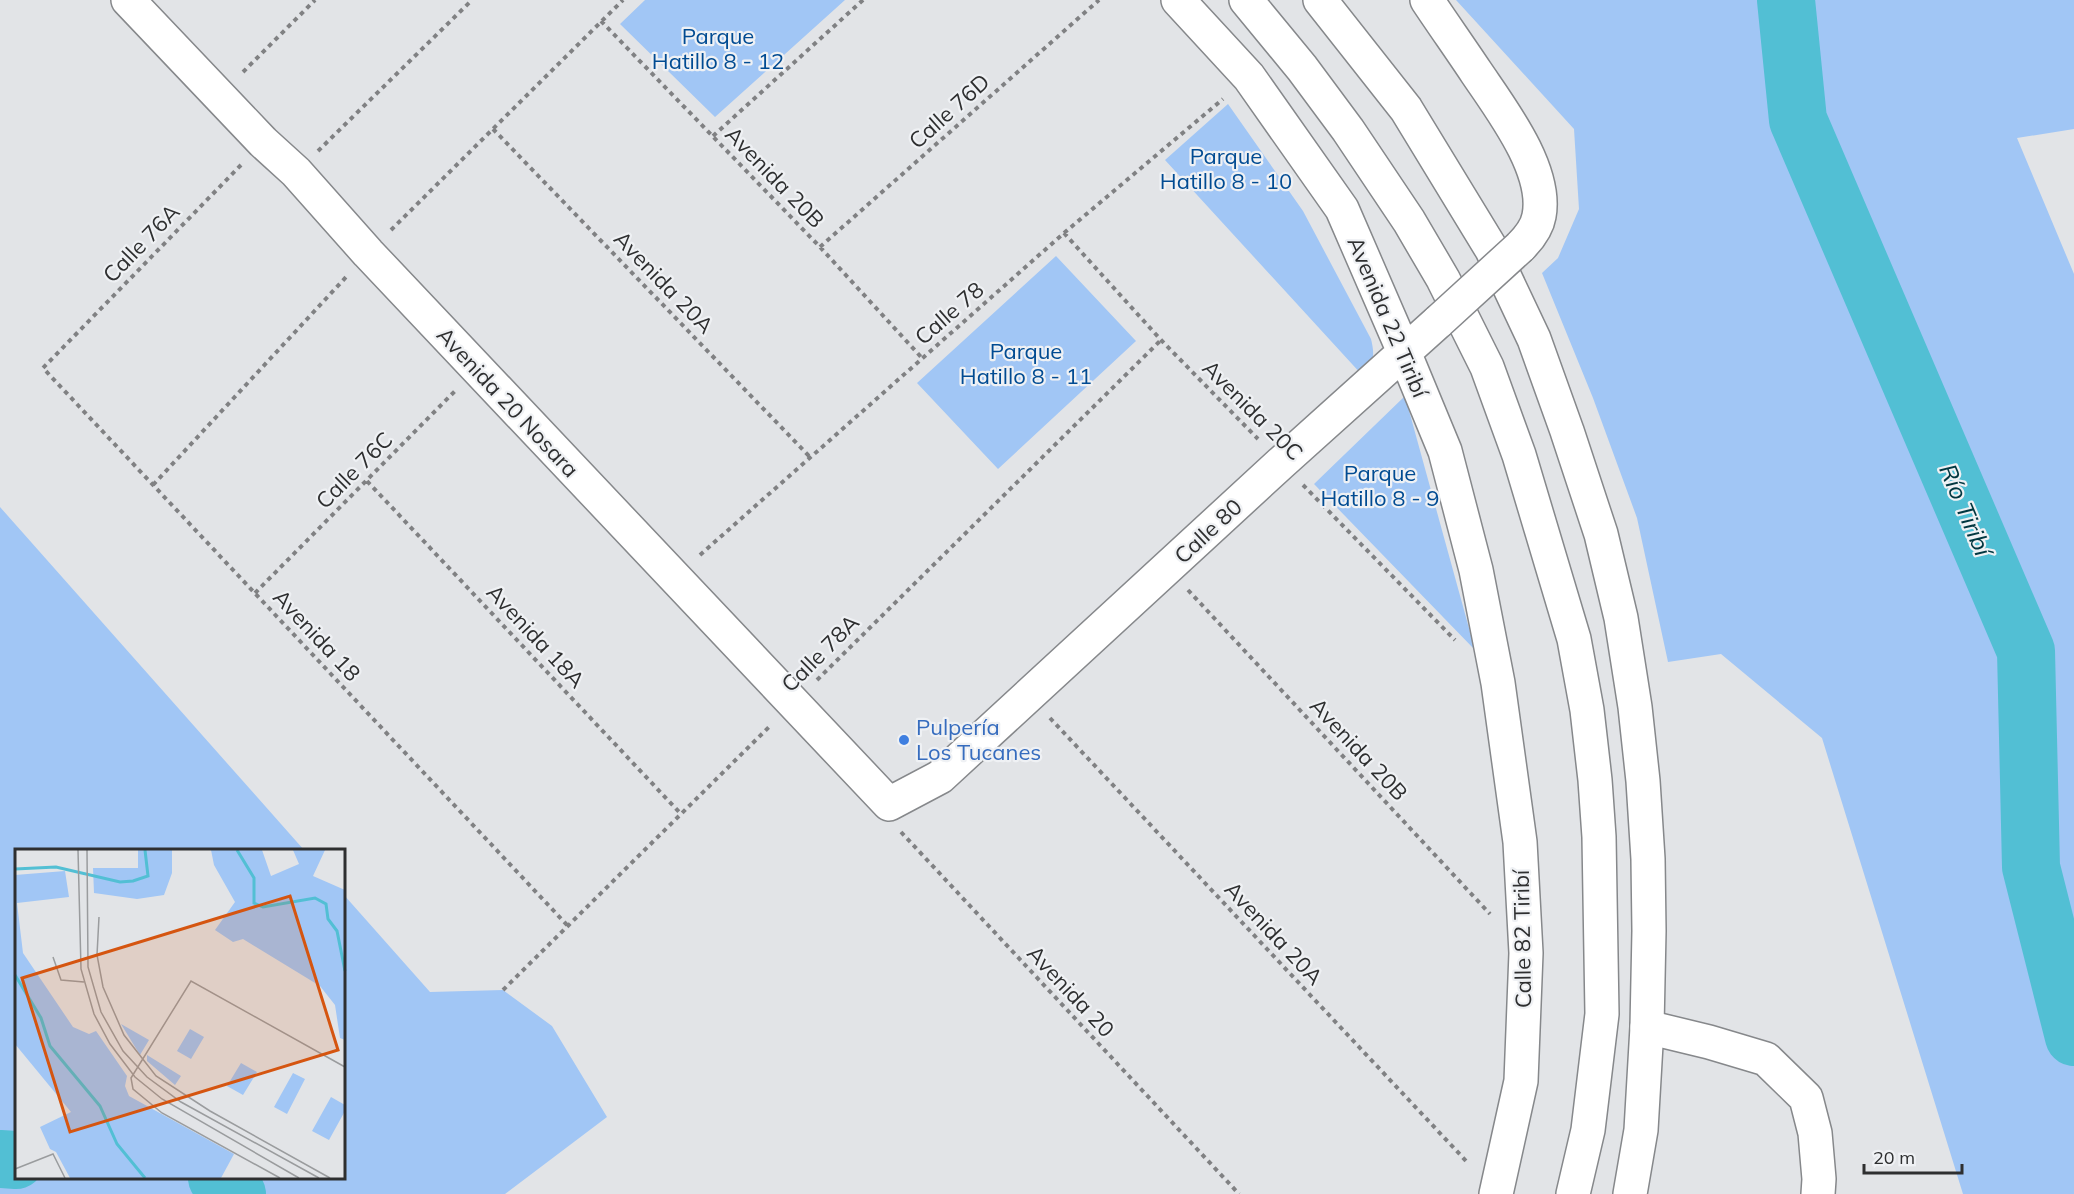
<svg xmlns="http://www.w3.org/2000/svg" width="2074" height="1194" font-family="Mulish,sans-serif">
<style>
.green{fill:#a1c6f5}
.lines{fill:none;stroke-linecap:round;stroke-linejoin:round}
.river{stroke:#52bfd4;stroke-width:58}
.minor-casing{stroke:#86888b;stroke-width:36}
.highway-casing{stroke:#86888b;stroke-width:36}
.path{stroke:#808183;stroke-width:4;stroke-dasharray:4.5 4.5;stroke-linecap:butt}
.minor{stroke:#fff;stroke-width:33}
.highway{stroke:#fff;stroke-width:33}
.minor-bridge-casing{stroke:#86888b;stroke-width:36;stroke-linecap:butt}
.minor-bridge{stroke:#fff;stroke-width:33}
.shop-dot{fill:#3f7fe0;stroke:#eff1f4;stroke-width:2}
.labels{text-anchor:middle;stroke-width:4.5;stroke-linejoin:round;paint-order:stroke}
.park-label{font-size:22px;fill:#014b92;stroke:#eff1f4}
.street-label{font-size:22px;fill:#2e2f30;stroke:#eff1f4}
.shop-label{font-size:22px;fill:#366cbe;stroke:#eff1f4;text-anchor:start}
.water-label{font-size:24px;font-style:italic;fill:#013740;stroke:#eff1f4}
.inset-river{fill:none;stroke:#52bfd4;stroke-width:3}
.inset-road{fill:none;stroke:#9a9c9e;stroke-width:1.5}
.view{fill:#d55510;fill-opacity:0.15;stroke:#d55510;stroke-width:3}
.inset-edge{fill:none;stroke:#2e2f30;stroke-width:3}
</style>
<rect width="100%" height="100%" fill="#e2e4e7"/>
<path class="green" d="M645 0H845L715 117 620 24Z
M1456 0H2074V129L2017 138 2074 274V1194H1963L1822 738 1721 654 1668 662 1637 518 1593 398 1542 273 1558 258 1579 209 1574 129Z
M1228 104 1303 211 1371 339C1375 356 1374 361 1363 376L1165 160Z
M1056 256 1136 341 998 469 917 383Z
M1405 396 1475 650 1314 484Z
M0 507 304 850H16V1178H344V895L430 992 503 990 552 1026 607 1117 505 1194H0Z"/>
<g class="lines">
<path class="river" d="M1786 0 1798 120 2026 651 2031 867 2074 1037
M0 1159 16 1160
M217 1178 237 1194"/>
<g class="minor-casing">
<path id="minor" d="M128 0 263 142 296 172 368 253 889 804 940 777 1281 463 1439 321
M1178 0 1249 77 1342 209 1404 352 1445 451 1476 570 1498 683 1520 842 1526 953 1521 1081 1496 1194
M1427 0C1443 24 1460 48 1476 72 1501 109 1548 170 1539 216 1537 228 1528 239 1520 247
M1647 1027 1709 1042 1766 1059 1806 1098 1815 1133 1819 1179 1818 1194"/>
</g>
<g class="highway-casing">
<path id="highway" d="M1246 0 1302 68 1348 130 1409 221 1443 279 1487 367 1519 455 1574 639 1587 710 1595 780 1599 837 1602 1014 1588 1130 1573 1194
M1320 0 1406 109 1492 250 1534 339 1567 431 1601 534 1621 618 1635 707 1643 781 1648 859 1649 931 1647 1027 1641 1130 1630 1194"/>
</g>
<path class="path" d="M601 21 820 247 922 358
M243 72 315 0
M493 129 810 457
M713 136 863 0
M318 151 472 0
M241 165 43 368 568 926
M391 230 623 0
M1064 233 1161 340 1258 439
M820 247 1099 0
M367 481 681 814
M153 485 347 276
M1303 485 1455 640
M700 555 1064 233 1223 99
M1188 590 1490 914
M255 593 455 391
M817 680 1161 340
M1050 718 1468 1163
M901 832 1239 1194
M503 990 771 725"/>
<use href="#minor" class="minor"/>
<use href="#highway" class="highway"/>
<g class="minor-bridge-casing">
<path id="minor-bridge" d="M1439 321 1520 247"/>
</g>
<use href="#minor-bridge" class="minor-bridge"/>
</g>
<circle class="shop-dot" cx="904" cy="740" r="6"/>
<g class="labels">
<g class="park-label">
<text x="718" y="44">Parque<tspan x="718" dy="25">Hatillo 8 - 12</tspan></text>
<text x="1226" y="164">Parque<tspan x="1226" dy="25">Hatillo 8 - 10</tspan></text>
<text x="1026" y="359">Parque<tspan x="1026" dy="25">Hatillo 8 - 11</tspan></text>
<text x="1380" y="481">Parque<tspan x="1380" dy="25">Hatillo 8 - 9</tspan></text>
</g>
<g class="street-label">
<text transform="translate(949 111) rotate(-42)" y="8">Calle 76D</text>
<text transform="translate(775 177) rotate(46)" y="8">Avenida 20B</text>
<text transform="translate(141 243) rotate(-46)" y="8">Calle 76A</text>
<text transform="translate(664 282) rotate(46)" y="8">Avenida 20A</text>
<text transform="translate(949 313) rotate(-41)" y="8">Calle 78</text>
<text transform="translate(1388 317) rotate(67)" y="8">Avenida 22 Tiribí</text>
<text transform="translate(508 402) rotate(47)" y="8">Avenida 20 Nosara</text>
<text transform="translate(1253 410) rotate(45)" y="8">Avenida 20C</text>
<text transform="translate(354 470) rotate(-45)" y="8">Calle 76C</text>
<text transform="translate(1208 531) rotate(-43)" y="8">Calle 80</text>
<text transform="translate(317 635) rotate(47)" y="8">Avenida 18</text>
<text transform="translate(536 636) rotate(47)" y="8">Avenida 18A</text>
<text transform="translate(820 653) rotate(-45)" y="8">Calle 78A</text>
<text transform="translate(1359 749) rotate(47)" y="8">Avenida 20B</text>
<text transform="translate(1274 933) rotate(47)" y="8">Avenida 20A</text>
<text transform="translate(1522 939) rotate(-91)" y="8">Calle 82 Tiribí</text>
<text transform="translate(1071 991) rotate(47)" y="8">Avenida 20</text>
</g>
<g class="shop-label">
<text x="916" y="735">Pulpería<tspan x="916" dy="25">Los Tucanes</tspan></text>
</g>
<g class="water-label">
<text transform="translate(1965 510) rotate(67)" y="8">Río Tiribí</text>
</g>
</g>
<g transform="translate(15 849)">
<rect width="330" height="330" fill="#e2e4e7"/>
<path d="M123 1H157V24L149 46 122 50 79 44 78 19H123ZM196 1H247L256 27 284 15 278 1H310L298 27 330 41V191L325 189 320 156 305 137 228 90 218 93 200 81 220 53 199 16ZM50 22 54 48 2 54 8 104 58 178 74 185 81 182 112 227 110 237 114 247 219 305 206 329H55L41 303 35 300 25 278 56 263 0 195V26ZM106 175 134 191 125 206ZM175 180 189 188 176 210 162 202ZM132 206 166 227 160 236 132 212ZM226 214 242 223 228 246 212 237ZM278 224 290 230 272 265 259 258ZM316 248 330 256V262L314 291 297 282Z" fill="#a1c6f5"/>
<path class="inset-river" d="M222 1 239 29V54L248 58 300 49 311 55 313 70 322 82 330 122M0 20 41 18 105 33 118 32 133 27 130 1M0 126 26 169 35 197 85 257 102 295 130 329"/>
<path class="inset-road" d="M63 1 66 120 79 165 95 195 120 228 147 250 284 329M72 1 73 118 86 163 108 202 132 228 166 253 304 329M84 68 82 106 88 138 109 186 141 227 195 262 315 329M38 108 46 131 69 133M0 320 38 305 50 329M265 329 147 264 118 240 116 229 176 132 330 218"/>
<path class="view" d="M275 47 323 201 55 283 7 129Z"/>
<rect width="330" height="330" class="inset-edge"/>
</g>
<path d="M1864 1164v9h98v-9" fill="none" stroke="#2e2f30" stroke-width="3"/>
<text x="1873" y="1164" font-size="18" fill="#2e2f30" stroke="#eff1f4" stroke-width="4.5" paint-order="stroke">20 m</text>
</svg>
